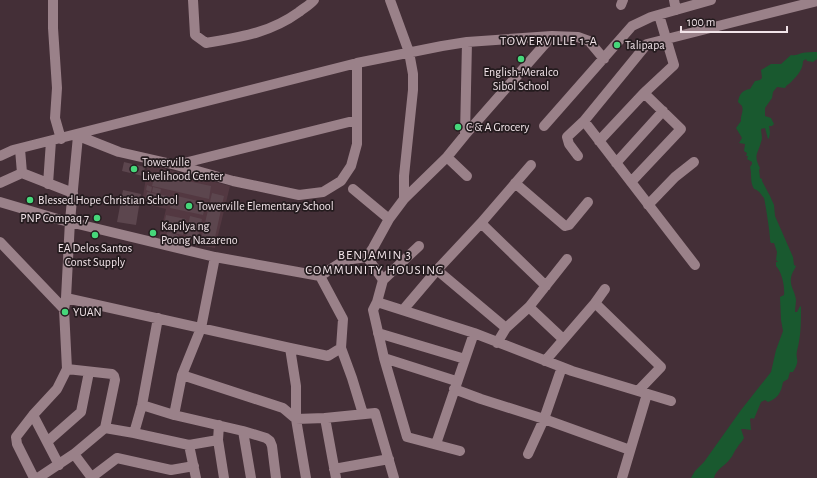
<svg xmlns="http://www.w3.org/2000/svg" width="817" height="478" font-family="'Alegreya Sans',sans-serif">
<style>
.built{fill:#533841}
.water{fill:#19592f}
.building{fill:#5c464e}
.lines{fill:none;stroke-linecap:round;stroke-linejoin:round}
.minor{stroke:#9a8189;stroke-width:10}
.poi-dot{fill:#46d77a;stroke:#241b1e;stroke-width:1.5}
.labels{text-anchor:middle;stroke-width:3.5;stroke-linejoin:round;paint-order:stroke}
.poi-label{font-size:12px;fill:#f2e4e9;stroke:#241b1e;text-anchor:start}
.neighbourhood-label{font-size:13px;letter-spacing:1px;fill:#f2e4e9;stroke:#241b1e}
</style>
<rect width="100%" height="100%" fill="#442f37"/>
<path class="built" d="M148 164 230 186 215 248 159 238 166 209 142 203Z"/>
<path class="water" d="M817 52V59L813 62 807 61 806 59 803 61C803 69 798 75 792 81 790 84 787 84 785 88L777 87 773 92 772 98 765 108V116L771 118 774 124 772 126H769L770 133 769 138 768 139 765 128 761 129C761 133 763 138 761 142 758 154 753 155 760 168L759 170 760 178 762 179V181L770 196 774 205 775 216 793 257 794 265 796 266C795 269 793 271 792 274 788 285 795 290 796 300 796 303 795 308 795 312H797L800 306 801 307C801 323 801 336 797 351 795 360 801 359 793 372H790L788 379 783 382C781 393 778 398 768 402L765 400 761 402 754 419 752 418 750 419 751 430 744 429H741L744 438C742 442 739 444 737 448 734 451 733 456 730 459 725 466 716 469 714 478H691L695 471 704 462 741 410 771 372 776 350 783 331 781 320 780 297 784 295C785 287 782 272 776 266V262H778L776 260 777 252 774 243H771L770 241C771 238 765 201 764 198 762 196 760 192 758 191 755 188 755 191 753 187 750 180 752 174 750 167L752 164V162L747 159 748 156H746L747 153 744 151 745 144 739 143 742 138 736 128 741 121C740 116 744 112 742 106L738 102C739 95 742 90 750 89L755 81 760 80 762 78 761 70 771 64H781L791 55C796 56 798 54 802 53 806 52 812 52 817 52Z"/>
<path class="building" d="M124 162 145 167 143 176 122 171Z
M155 174 211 186 209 199 152 186Z
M147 185 152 187 151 192 146 190Z
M153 187 161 189 160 194 152 192Z
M123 190 141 194 136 225 117 222Z
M147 192 168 196 166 205 145 201Z
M212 193 224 196 214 242 201 240Z
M173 195 206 203 203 215 170 208Z
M166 215 186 219 183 235 163 231Z
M190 216 202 219 198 238 186 236Z
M167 232 178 235 176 240 166 237Z"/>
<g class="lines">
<path class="minor" d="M53 0V28L57 88 55 118 61 139
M193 0 195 35 206 43C241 37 270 33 299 12 304 8 310 5 314 0
M390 0 409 52 413 74V90L404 176V199
M674 0 676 10
M621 5 623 0
M584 121 695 265
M544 126 632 26 651 17 711 0
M76 135 119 152 176 165 233 181 299 195 323 192 341 181 351 166 357 144V63
M465 135 467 42
M599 141 644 93 674 65 659 15
M20 149 22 173
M0 156 13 150 357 63 442 46 467 42 552 36 578 37 589 41 604 59
M578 156 569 144 567 137 584 121 647 44 817 1
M447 157 467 176
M616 163 663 111
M176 165 357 120
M631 182 681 129 644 93
M0 183 22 173 73 193
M515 183 565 226 569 225 588 202
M48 184 51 141
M353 189 389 219
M0 202 61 220 215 257 320 276 345 260 367 257 373 248 389 219 404 199 447 157 465 135 552 36
M648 205 675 177 694 162
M481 223 546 286
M0 242 64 309
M367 257 383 280 419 246
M437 270 506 328
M383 280 377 302 474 333 572 371 671 401
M66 298 290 348 328 356 341 348 343 319 320 276
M377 302 373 310 384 358 407 437 460 451
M595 303 661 367 638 391
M529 307 563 339
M403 310 437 270 481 223 531 165
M378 333 465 359
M497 343 506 328 529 307 567 259
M290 348 296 386V419L306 478
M341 348 352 378 363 414
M384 358 456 381
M545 361 595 303 605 289
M67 369 112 374 114 376 115 380 105 428
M182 375 283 408 296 419 325 418 375 413 394 478
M454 389 481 399 544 419 630 450
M142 405 174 415 243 431 266 438 270 441 272 446 276 478
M33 415 59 465
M174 415 182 375 201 328 215 257
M325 418 336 478
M219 425 218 440 224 478
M243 431 251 478
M134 433 142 405 158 318
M48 441 81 412 89 372
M436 444 474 333
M189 445 218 440
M74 454 92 478
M528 454 544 419 562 367
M334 469 389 459
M92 477 117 458 171 470 194 466
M34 478 17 444 16 437 33 415 57 389 67 369 64 309 66 298 70 221 78 136
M38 478 74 454 105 428 134 433 189 445 196 478
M622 478 647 394"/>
</g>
<g class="poi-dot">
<circle cx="617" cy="45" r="4"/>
<circle cx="521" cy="59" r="4"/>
<circle cx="458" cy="127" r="4"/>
<circle cx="134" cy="169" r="4"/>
<circle cx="30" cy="200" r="4"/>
<circle cx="189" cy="206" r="4"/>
<circle cx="97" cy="218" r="4"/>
<circle cx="153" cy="233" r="4"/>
<circle cx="95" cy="235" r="4"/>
<circle cx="65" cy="312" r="4"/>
</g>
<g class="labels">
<g class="poi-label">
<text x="625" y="49">Talipapa</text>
<text x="521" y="76" text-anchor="middle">English-Meralco<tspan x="521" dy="14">Sibol School</tspan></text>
<text x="466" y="131">C &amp; A Grocery</text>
<text x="142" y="166">Towerville<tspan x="142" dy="14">Livelihood Center</tspan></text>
<text x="38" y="204">Blessed Hope Christian School</text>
<text x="197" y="210">Towerville Elementary School</text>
<text x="89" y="222" text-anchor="end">PNP Compaq 7</text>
<text x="161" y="230">Kapilya ng<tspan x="161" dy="14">Poong Nazareno</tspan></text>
<text x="95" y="252" text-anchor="middle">EA Delos Santos<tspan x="95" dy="14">Const Supply</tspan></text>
<text x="73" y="316">YUAN</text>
</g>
<g class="neighbourhood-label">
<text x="549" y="45">TOWERVILLE 1-A</text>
<text x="375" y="259">BENJAMIN 3<tspan x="375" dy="15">COMMUNITY HOUSING</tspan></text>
</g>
</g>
<path d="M681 26v6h106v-6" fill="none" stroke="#f2e4e9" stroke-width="2"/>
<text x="687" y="26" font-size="12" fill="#f2e4e9" stroke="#241b1e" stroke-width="3" paint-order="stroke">100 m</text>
</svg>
